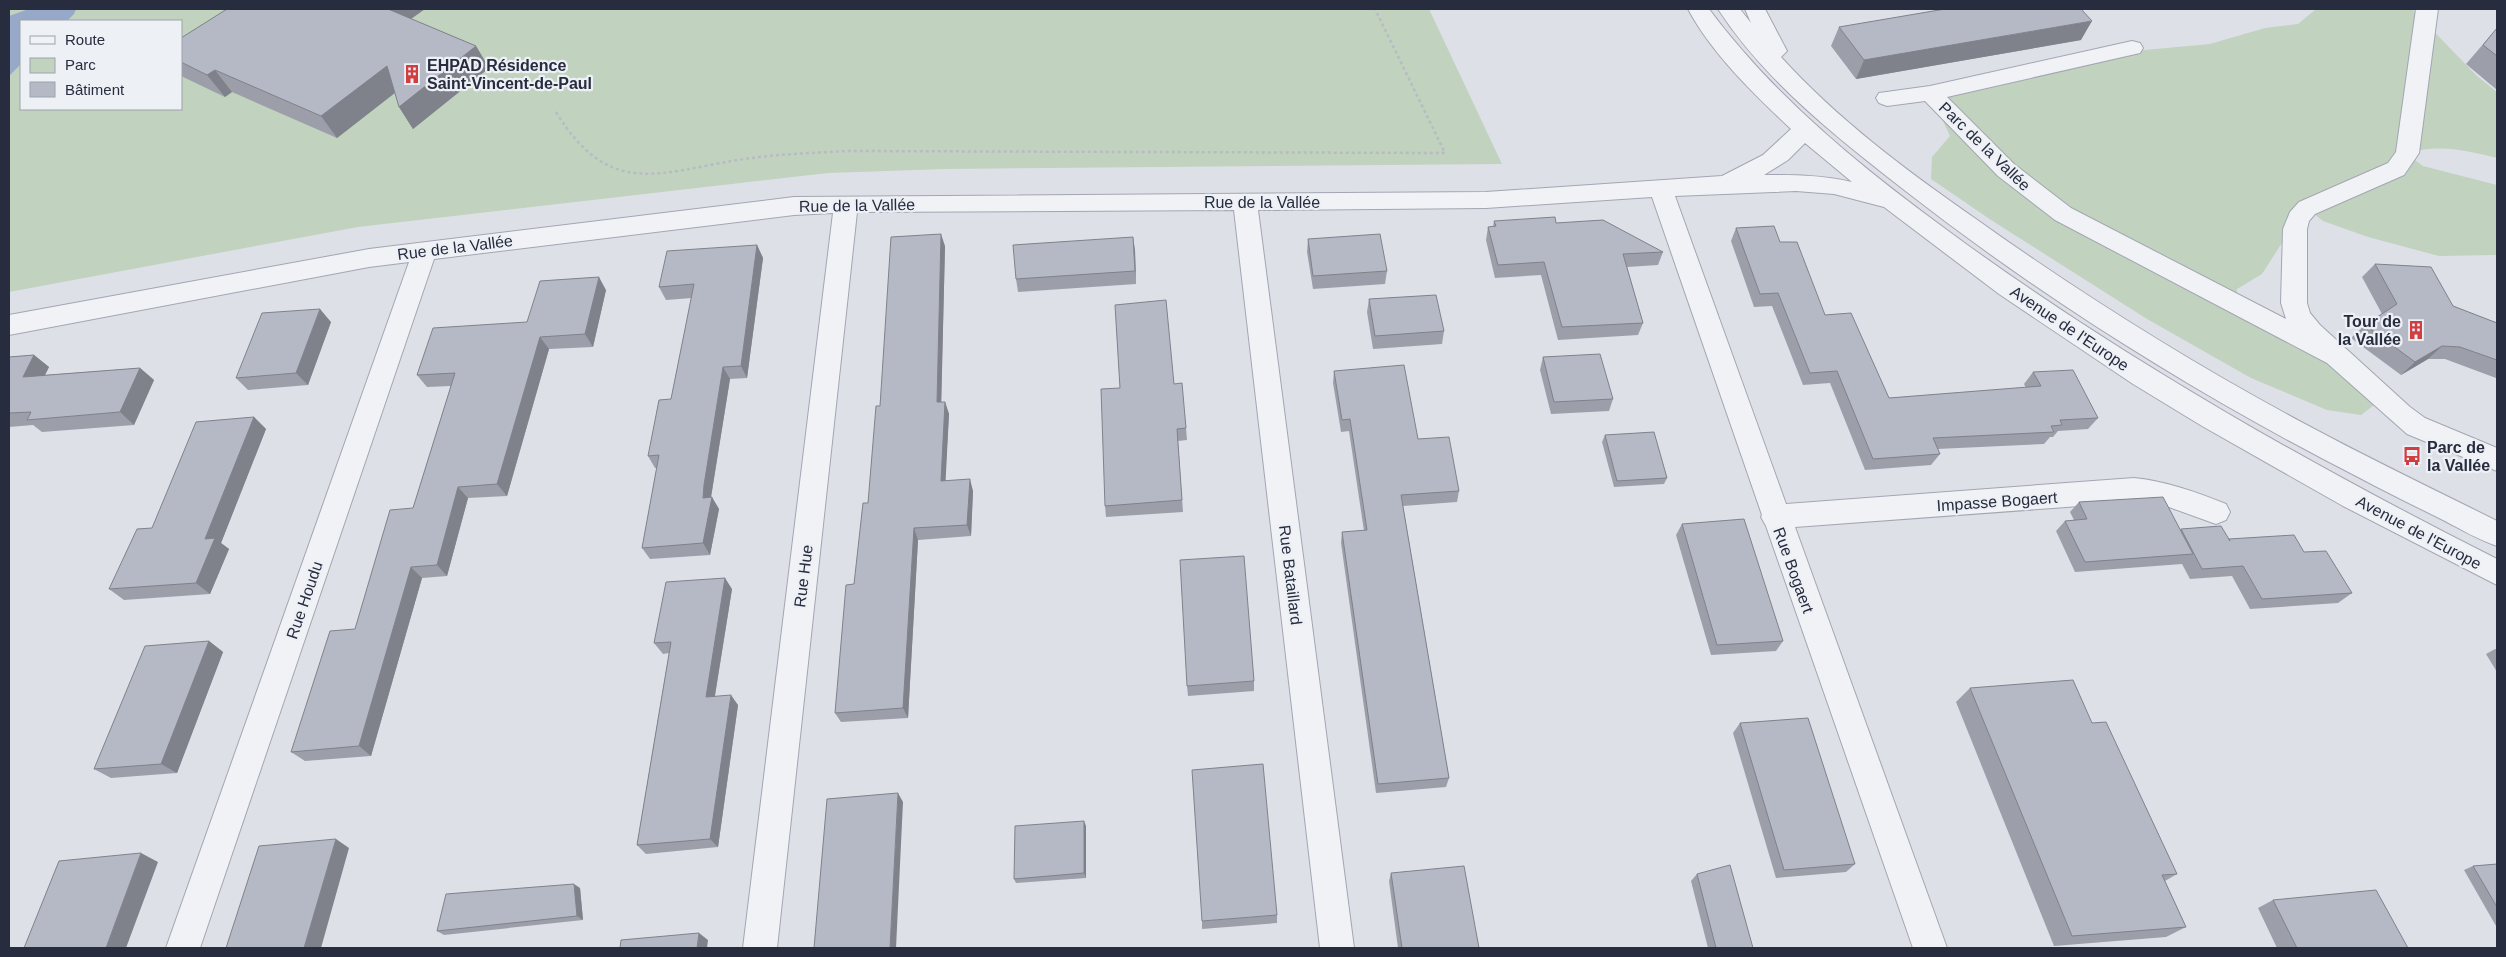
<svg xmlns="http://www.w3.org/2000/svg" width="2506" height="957" font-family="Arial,sans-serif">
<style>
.green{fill:#c1d2bf;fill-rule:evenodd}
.water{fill:#97a9c9}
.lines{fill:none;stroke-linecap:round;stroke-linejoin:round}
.minor-casing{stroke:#a3a6b2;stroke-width:2}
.path{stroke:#b8bbc3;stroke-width:2.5;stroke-dasharray:3 3;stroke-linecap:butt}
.minor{fill:#f0f2f6;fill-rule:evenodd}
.wall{fill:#9c9fa9}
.shaded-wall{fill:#7f828a}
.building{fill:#b5b9c5;stroke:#7f828a}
.labels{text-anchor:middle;stroke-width:4.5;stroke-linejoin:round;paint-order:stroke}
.poi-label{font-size:16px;font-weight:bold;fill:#272c3f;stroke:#edf0f5;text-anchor:start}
.street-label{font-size:16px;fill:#272c3f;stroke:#edf0f5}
</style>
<rect width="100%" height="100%" fill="#dee0e8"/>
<path class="green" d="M9 9H1429L1502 164 945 169 828 173 358 227 9 292ZM21 21H181V109H21Z
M2316 9H2412L2477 76 2497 92V158C2468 151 2436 143 2407 154L2423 166 2497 185V255L2439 256 2368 237 2323 221 2307 208 2298 218 2262 274 2237 289 2236 304 2373 390 2374 405 2361 415 2327 410 2251 378 2147 319 1991 220 1931 179 1932 157 1950 136 1930 93 2112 53 2210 44 2265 28 2298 24Z"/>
<path class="water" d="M29 9H76L74 14 67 21H21V64L9 76V16Z"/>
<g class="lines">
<g class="minor-casing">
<path id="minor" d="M1688 9H1709C1780 104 1871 175 1966 244 2134 365 2313 466 2497 559V585L2343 506 2202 426 2133 384 1999 294 1884 207 1834 194 1796 191 1675 196 1786 504 2134 478C2166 481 2196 492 2226 504L2230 512 2226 520 2216 524 2166 506 2134 502 1795 527 1947 948H1913L1766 526 1761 517 1762 515 1652 197 1486 208 1258 210 1354 948H1320L1234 210 857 212 777 948H743L833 213 794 215 434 259 200 948H166L409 262 369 267 9 335V315L369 249 794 197 1486 192 1722 176 1763 155 1791 129C1754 94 1712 54 1688 9ZM1805 143 1852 182C1823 175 1794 175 1764 175L1788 160Z
M1718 9H1740L1751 23 1745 9H1765L1787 51 1781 57C1837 119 1907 171 1976 219 2081 294 2191 363 2305 424 2368 458 2433 489 2497 521V546C2479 540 2462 530 2445 521 2417 507 2388 493 2360 478 2199 396 2045 300 1903 189 1836 137 1765 81 1718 9Z
M2416 9H2438L2419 153 2415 159 2404 175 2315 214 2309 221 2307 229V303L2310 313 2320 325 2410 407 2425 418 2497 448V471L2407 434 2327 363 2055 220 1998 176 1925 101 1887 106 1879 103 1876 98 1879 93 1930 86 2132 41 2140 43 2143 48 2140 53 1947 97 2014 164 2071 208 2286 319 2281 303 2283 229 2290 212 2299 202 2388 163 2396 152Z"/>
</g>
<path class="path" d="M556 112C610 200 659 172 744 159 778 154 813 153 847 151L1445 153 1375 9"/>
<use href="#minor" class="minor"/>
</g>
<path class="wall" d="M411 19 476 46 489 68 413 129 399 107 395 93 337 138 232 92 225 97 181 76V38Z
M1839 27 2081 40 1856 79 1831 46Z
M2497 28V90L2466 64Z
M1494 221 1556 223 1663 252 1658 265 1627 267 1643 323 1638 335 1558 340 1541 275 1495 278 1486 240 1488 227H1493Z
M1736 228 1780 242 1825 315 1889 398 2026 388 2024 384 2033 372 2098 418 2088 429 2058 431 2053 437H2050L2044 444 1937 449 1940 454 1931 465 1865 470 1830 383 1803 385 1772 306 1754 307 1731 241Z
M1308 239 1387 271 1385 284 1313 289 1307 252Z
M757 245 763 258 747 378 730 379 711 497 719 509 710 555 650 559 642 548 657 468H655L648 456 671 399 692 298 666 300 659 287Z
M945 246 941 402H945L949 414 945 481 973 491 971 536 918 540 908 718 841 722 835 713 854 584 868 503 880 406Z
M1135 250 1136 284 1018 292 1016 279Z
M2375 264 2453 306 2497 323V377L2496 378 2445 359H2428L2401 375 2351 338 2365 325 2382 314 2362 277Z
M606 290 593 347 549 349 507 496 468 498 447 576 422 578 371 756 305 761 291 752 355 629 413 508 451 386 427 387 417 375 527 322Z
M1369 299 1444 331 1442 344 1373 349 1367 312Z
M331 322 308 385 248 390 236 378Z
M34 355 49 367 45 375 140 368 154 380 134 425 42 432 33 425 9 427V357Z
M1543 357 1613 399 1609 411 1551 414 1540 370Z
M1334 371 1418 439 1459 491 1457 502 1403 506 1449 778 1446 787 1376 793 1341 543 1342 532 1364 531 1349 431 1341 432 1333 383Z
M1174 384 1186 428 1187 440 1178 441 1183 512 1106 517 1105 506Z
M254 417 266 429 221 543 229 549 210 594 124 600 109 589 152 528Z
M1605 435 1667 478 1664 484 1614 487 1602 442Z
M2079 502 2180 530 2181 529 2228 539 2304 552 2352 593 2338 603 2250 609 2232 576 2190 579 2182 564 2075 572 2056 531 2065 521 2074 520 2070 512Z
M1682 524 1783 641 1776 651 1711 655 1676 535Z
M732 589 715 696 738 705 718 847 646 854 637 845 669 653 663 654 654 643Z
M209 641 223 652 177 773 111 778 94 769Z
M2495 649H2497V672L2486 654Z
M1254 681V691L1188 696 1187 686Z
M1970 688 2092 723 2177 874 2165 881 2186 927 2166 937 2054 946 1956 702Z
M1740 723 1855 864 1846 872 1776 878 1733 733Z
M1086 826V878L1016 883 1014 879Z
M2497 864V926H2496L2464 870 2473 866Z
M1391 873 1479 948H1398L1389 881Z
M1697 874 1753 948H1708L1691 881Z
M580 888 583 920 444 935 437 931Z
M2273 900 2408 948H2277L2258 908Z
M1277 915V923L1202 929V921Z"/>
<path class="shaded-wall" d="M384 9H425L397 29Z
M2092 21 2081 40 1856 79 1864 60Z
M476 46 489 68 413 129 399 107Z
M387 66 401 88 337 138 321 116Z
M215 70 232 92 225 97 207 75Z
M941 234 945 246 941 414 937 402Z
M1133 237 1135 250 1136 284 1135 271Z
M757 245 763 258 747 378 741 366Z
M599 277 606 290 593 347 585 334Z
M320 309 331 322 308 385 296 373Z
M540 337 549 349 507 496 497 484Z
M2442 346 2428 359 2401 375 2415 362Z
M34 355 49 367 38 389 23 377Z
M723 367 730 379 711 497V503L712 497 719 509 710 555 703 543V498L704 485Z
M140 368 154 380 134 425 120 412Z
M945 402 949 414 945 492 941 481Z
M254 417 266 429 221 543 229 549 210 594 196 583 205 539Z
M970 479 973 491 971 536 967 525Z
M458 487 468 498 447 576 437 565Z
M914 528 918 540 908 718 903 708Z
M411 567 422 578 371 756 359 746Z
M725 578 732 589 713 707 706 697Z
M209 641 223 652 177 773 161 764Z
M731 695 738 705 718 847 710 839Z
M898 793 903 802 896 948H890Z
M1084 821 1086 826V878L1084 873Z
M336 839 349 848 321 948H304Z
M141 853 158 862 126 948H106Z
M574 884 580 888 583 920 577 916Z
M699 933 708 940 707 948H697Z"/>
<path class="building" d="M227 9H388L476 46 399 107 387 66 321 116 215 70 207 75 181 62V38Z
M1945 9H2081L2092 21 1864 60 1839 27Z
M2497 28V56L2483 45Z
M1555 217 1556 223 1603 220 1663 252 1623 254 1643 323 1562 327 1544 262 1498 265 1488 227 1496 226 1494 221Z
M1774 226 1780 242H1797L1825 315 1851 313 1889 398 2041 386 2033 372 2073 370 2098 418 2060 420 2062 425 2051 426 2054 432 1933 438 1940 454 1873 459 1837 371 1810 373 1778 293 1760 294 1736 228Z
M941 234 937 402H945L941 481 970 479 967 525 914 528 903 708 835 713 846 585 854 584 863 503H868L876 406H880L891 237Z
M1380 234 1387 271 1313 276 1308 239Z
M1133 237 1135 271 1016 279 1013 245Z
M757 245 741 366 723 367 704 485 703 498 712 497 703 543 642 548 659 455 648 456 659 400 671 399 694 284 659 287 667 251Z
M2375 264 2431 267 2453 306 2497 323V360L2460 347 2442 346 2415 362 2365 325 2397 304Z
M599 277 585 334 540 337 497 484 458 487 437 565 411 567 359 746 291 752 330 631 355 629 390 510 413 508 455 373 417 375 433 328 527 322 540 281Z
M1436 295 1444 331 1375 336 1369 299Z
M1166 300 1174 384 1182 383 1186 428 1177 429 1182 500 1105 506 1101 389 1120 388 1115 305Z
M320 309 296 373 236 378 262 313Z
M1600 354 1613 399 1554 402 1543 357Z
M34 355 23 377 140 368 120 412 27 420 31 412 9 413V357Z
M1404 365 1418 439 1449 437 1459 491 1401 495 1449 778 1378 784 1342 532 1367 530 1350 419 1342 420 1334 371Z
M254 417 205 539 215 538 196 583 109 589 137 529 152 528 196 422Z
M1654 432 1667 478 1617 481 1605 435Z
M2163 497 2193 554 2085 562 2065 521 2087 519 2079 502Z
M1744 519 1783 641 1717 645 1682 524Z
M2221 526 2230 541 2229 539 2294 535 2304 552 2326 551 2352 593 2262 599 2243 566 2202 569 2181 529Z
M1244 556 1254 681 1187 686 1180 560Z
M725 578 706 697 731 695 710 839 637 845 671 642 654 643 666 582Z
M209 641 161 764 94 769 145 646Z
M2073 680 2092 723 2106 722 2177 874 2162 875 2186 927 2072 936 1970 688Z
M1808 718 1855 864 1784 870 1740 723Z
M1263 764 1277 915 1202 921 1192 770Z
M898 793 890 948H814L827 799Z
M1084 821V873L1014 879 1015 826Z
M336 839 304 948H226L259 846Z
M141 853 106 948H24L59 861Z
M2497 864V907L2473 866Z
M1730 865 1753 948H1716L1697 874Z
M1464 866 1479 948H1402L1391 873Z
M574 884 577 916 437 931 446 894Z
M2376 890 2408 948H2297L2273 900Z
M699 933 697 948H620L621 940Z"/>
<defs>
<g id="building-bare" transform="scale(1.5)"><path d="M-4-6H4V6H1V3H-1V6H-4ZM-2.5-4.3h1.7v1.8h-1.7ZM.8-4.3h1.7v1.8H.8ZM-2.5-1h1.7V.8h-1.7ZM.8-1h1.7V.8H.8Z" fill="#d13e42" stroke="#edf0f5" stroke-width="2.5" paint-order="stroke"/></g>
<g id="bus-bare" transform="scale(1.5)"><path d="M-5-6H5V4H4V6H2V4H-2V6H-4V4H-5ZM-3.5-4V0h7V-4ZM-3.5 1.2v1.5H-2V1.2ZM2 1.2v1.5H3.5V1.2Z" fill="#d13e42" stroke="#edf0f5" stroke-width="2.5" paint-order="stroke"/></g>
</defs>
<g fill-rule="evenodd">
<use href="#building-bare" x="412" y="74"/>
<use href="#building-bare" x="2416" y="330"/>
<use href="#bus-bare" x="2412" y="456"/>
</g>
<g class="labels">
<g class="poi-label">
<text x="427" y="71">EHPAD Résidence<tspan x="427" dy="18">Saint-Vincent-de-Paul</tspan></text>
<text x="2401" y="327" text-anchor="end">Tour de<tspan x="2401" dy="18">la Vallée</tspan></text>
<text x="2427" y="453">Parc de<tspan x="2427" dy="18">la Vallée</tspan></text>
</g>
<g class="street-label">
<text transform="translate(1985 146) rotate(44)" y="6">Parc de la Vallée</text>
<text x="1262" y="208">Rue de la Vallée</text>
<text transform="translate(857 205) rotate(-1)" y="6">Rue de la Vallée</text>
<text transform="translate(455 247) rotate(-7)" y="6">Rue de la Vallée</text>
<text transform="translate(2070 328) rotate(34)" y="6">Avenue de l'Europe</text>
<text transform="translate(1997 501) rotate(-4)" y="6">Impasse Bogaert</text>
<text transform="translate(2419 532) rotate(28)" y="6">Avenue de l'Europe</text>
<text transform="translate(1794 570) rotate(70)" y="6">Rue Bogaert</text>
<text transform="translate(1291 575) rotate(83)" y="6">Rue Bataillard</text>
<text transform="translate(803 576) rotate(-83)" y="6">Rue Hue</text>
<text transform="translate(304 600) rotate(-71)" y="6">Rue Houdu</text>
</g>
</g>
<rect width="2506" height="957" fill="none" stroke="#272c3f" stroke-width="20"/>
<rect x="20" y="20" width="162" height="90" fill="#edf0f5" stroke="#9ea2ac"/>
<rect x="30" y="36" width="25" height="8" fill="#f0f2f6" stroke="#9ea2ac"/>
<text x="65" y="45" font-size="15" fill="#272c3f">Route</text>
<rect x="30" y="58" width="25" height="15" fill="#c1d2bf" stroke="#9ea2ac"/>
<text x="65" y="70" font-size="15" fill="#272c3f">Parc</text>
<rect x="30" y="82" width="25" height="15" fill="#b5b9c5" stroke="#9ea2ac"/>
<text x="65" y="95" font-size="15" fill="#272c3f">Bâtiment</text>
</svg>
